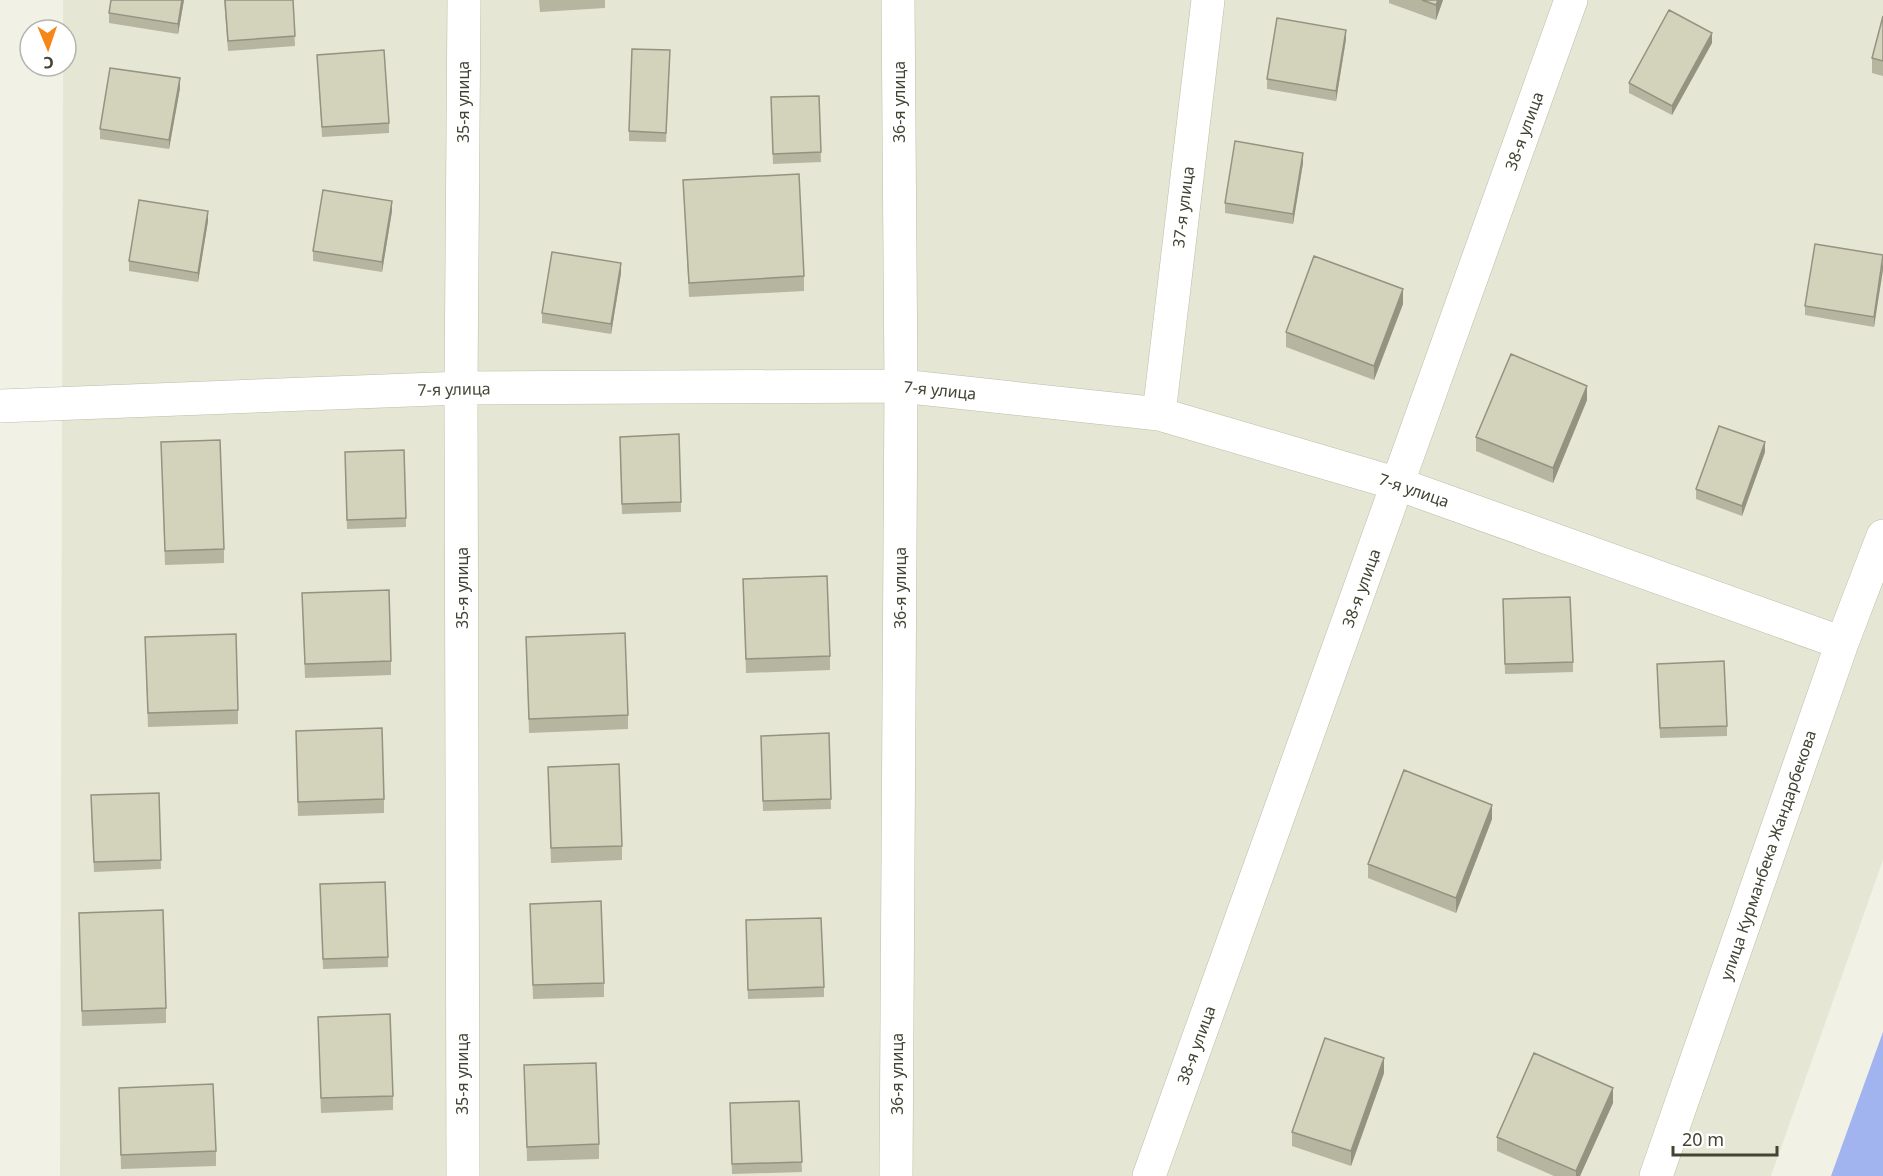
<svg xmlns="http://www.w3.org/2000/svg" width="1883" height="1176" font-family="'Noto Sans',sans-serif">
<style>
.residential{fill:#e5e6d3}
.water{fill:#a1b4ef}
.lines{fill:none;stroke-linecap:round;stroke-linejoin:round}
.minor-casing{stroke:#bdbda8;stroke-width:34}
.minor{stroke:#fff;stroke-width:33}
.wall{fill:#b5b5a0}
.shaded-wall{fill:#949382}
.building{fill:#d3d2ba;stroke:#949382;stroke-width:1.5}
.labels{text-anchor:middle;stroke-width:6;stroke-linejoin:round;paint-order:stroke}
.street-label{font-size:16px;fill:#444435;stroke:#fff}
</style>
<rect width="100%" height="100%" fill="#f1f2e5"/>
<path class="residential" d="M63 0H1883V860L1771 1176H60L63 66H66V30H63Z"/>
<path class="water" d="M1883 1032V1176H1831Z"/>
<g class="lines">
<g class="minor-casing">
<path id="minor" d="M0 406 461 388 901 386 1159 414 1398 484 1842 643
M1159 414 1208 0
M463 1176 461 388 464 0
M896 1176 901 386 898 0
M1149 1176 1571 0
M1656 1176 1842 643 1883 536"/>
</g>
<use href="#minor" class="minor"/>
</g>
<path class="wall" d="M184 0 178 34 109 23V13Z
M224 0H293L295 46 228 51Z
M539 0H605V8L540 12Z
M1389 0H1443L1436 20 1389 3Z
M1883 16V76L1872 73V58Z
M1346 39 1336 101 1267 89V79Z
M1712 43 1672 115 1629 93V83Z
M670 50 666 142 629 141V131Z
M317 55 389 123V133L322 137Z
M180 88 169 149 100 139V129Z
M819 96 821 162 773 164 771 97Z
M1303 163 1293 224 1225 213V203Z
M683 180 804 276V291L689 297Z
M392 211 382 272 313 261V251Z
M208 221 198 282 129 271V261Z
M1883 255 1874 327 1805 315V306Z
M621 273 611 334 542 323V313Z
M1403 304 1374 380 1286 347V332Z
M1587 400 1553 483 1476 451V437Z
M161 442 224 549V563L165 565Z
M620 446 681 502V512L622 514Z
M1765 452 1742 516 1696 499V489Z
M345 462 406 518V527L347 529Z
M743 579 830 656V670L746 673Z
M302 593 391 661V675L305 678Z
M1503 599 1573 662V672L1505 674Z
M145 637 238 710V724L148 727Z
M526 637 628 715V729L529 733Z
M1657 664 1727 726V736L1660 738Z
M296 731 384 799V813L298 816Z
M829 733 831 809 763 811 761 736Z
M548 767 622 846V860L551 863Z
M159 793 161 869 94 872 91 805Z
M1492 819 1456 913 1368 878V864Z
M320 894 388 957V967L323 969Z
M530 904 604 983V997L533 999Z
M79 913 166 1008V1023L82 1026Z
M746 930 824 987V997L748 999Z
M318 1017 393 1096V1110L321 1113Z
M524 1065 599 1144V1159L527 1161Z
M1384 1073 1351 1166 1292 1146V1132Z
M119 1088 216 1151V1166L121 1169Z
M799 1101 802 1172 732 1174 730 1103Z
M1613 1103 1580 1176H1554L1497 1151V1137Z"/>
<path class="shaded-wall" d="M182 0H184L178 34V24Z
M1438 0H1443L1436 20V5Z
M1346 30V39L1336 101V91Z
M1712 33V43L1672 115V106Z
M180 78V88L169 149V140Z
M1303 153V163L1293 224V214Z
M392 201V211L382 272V262Z
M208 211V221L198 282V273Z
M1883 260V270L1874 327V317Z
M621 263V273L611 334V324Z
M1403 289V304L1374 380V366Z
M1587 386V400L1553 483V468Z
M1765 442V452L1742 516V506Z
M1492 805V819L1456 913V898Z
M1384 1058V1073L1351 1166V1151Z
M1613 1088V1103L1580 1176H1576V1171Z"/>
<path class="building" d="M111 0H182L178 24 109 13Z
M225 0H293L295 36 228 41Z
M1422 0H1438L1436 5Z
M1669 10 1712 33 1672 106 1629 83Z
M1883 16V61L1872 58Z
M1277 18 1346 30 1336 91 1267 79Z
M632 49 670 50 666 133 629 131Z
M384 50 389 123 322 127 317 55Z
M110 68 180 78 169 140 100 129Z
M819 96 821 152 773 154 771 97Z
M1235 141 1303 153 1293 214 1225 203Z
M799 174 804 276 689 283 683 180Z
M323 190 392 201 382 262 313 251Z
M139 200 208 211 198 273 129 261Z
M1815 244 1883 255 1874 317 1805 306Z
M552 252 621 263 611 324 542 313Z
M1314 256 1403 289 1374 366 1286 332Z
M1511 354 1587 386 1553 468 1476 437Z
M1719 426 1765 442 1742 506 1696 489Z
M679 434 681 502 622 504 620 437Z
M220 440 224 549 165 551 161 442Z
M404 450 406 518 347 520 345 452Z
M827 576 830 656 746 659 743 579Z
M389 590 391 661 305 664 302 593Z
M1570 597 1573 662 1505 664 1503 599Z
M625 633 628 715 529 719 526 637Z
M236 634 238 710 148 713 145 637Z
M1724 661 1727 726 1660 728 1657 664Z
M382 728 384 799 298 802 296 731Z
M829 733 831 799 763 801 761 736Z
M619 764 622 846 551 848 548 767Z
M1404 770 1492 805 1456 898 1368 864Z
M159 793 161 860 94 862 91 795Z
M385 882 388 957 323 959 320 884Z
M601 901 604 983 533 985 530 904Z
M163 910 166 1008 82 1011 79 913Z
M821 918 824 987 748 990 746 920Z
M390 1014 393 1096 321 1098 318 1017Z
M1325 1038 1384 1058 1351 1151 1292 1132Z
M1534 1053 1613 1088 1576 1171 1497 1137Z
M596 1063 599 1144 527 1147 524 1065Z
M213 1084 216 1151 121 1155 119 1088Z
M799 1101 802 1162 732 1164 730 1103Z"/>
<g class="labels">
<g class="street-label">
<text transform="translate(463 102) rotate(-90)" y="6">35-я улица</text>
<text transform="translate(899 102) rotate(-90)" y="6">36-я улица</text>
<text transform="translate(1524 131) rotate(-70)" y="6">38-я улица</text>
<text transform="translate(1183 207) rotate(-83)" y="6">37-я улица</text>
<text transform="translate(454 389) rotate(-1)" y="6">7-я улица</text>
<text transform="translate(940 390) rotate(6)" y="6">7-я улица</text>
<text transform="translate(1414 490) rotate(19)" y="6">7-я улица</text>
<text transform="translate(462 588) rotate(-90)" y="6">35-я улица</text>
<text transform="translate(900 588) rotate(-90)" y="6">36-я улица</text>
<text transform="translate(1361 588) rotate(-70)" y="6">38-я улица</text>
<text transform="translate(1768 855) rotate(-71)" y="6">улица Курманбека Жандарбекова</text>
<text transform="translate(1196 1045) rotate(-70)" y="6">38-я улица</text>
<text transform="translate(462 1074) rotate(-90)" y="6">35-я улица</text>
<text transform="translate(897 1074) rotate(-90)" y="6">36-я улица</text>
</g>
</g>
<g transform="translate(48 48) rotate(178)"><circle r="28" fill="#ffffff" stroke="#b4b4ae" stroke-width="1.5"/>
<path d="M0-4.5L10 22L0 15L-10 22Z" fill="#f68618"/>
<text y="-9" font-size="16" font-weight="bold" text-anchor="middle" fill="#444435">С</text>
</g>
<path d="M1673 1146v9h104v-9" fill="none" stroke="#444435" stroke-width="3"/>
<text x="1682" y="1146" font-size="18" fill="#444435" stroke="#ffffff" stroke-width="4.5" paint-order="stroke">20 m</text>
</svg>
